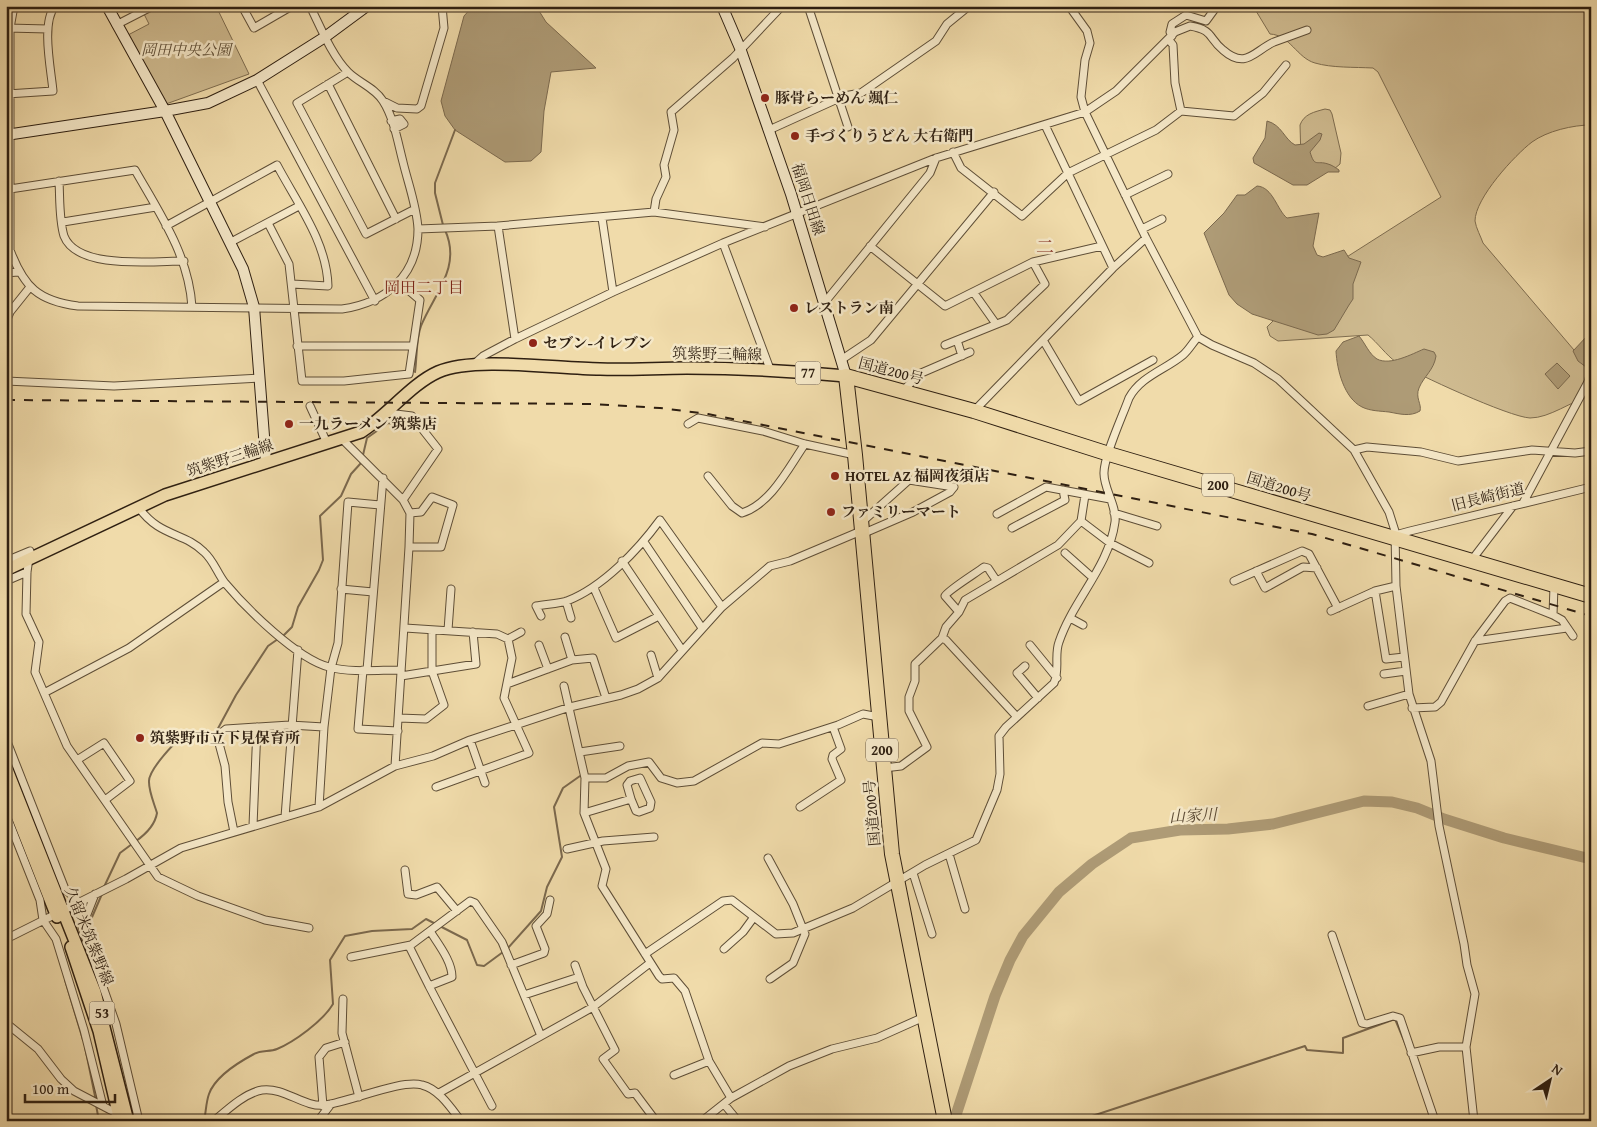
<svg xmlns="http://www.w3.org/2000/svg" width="1597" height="1127" font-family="'Gentium Book Plus','Noto Serif JP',serif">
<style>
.green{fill:#cfbb90;stroke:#7e6d50}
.water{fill:#ae9b76;stroke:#7b694e}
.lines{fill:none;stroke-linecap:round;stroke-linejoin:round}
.stream{stroke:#7b694e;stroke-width:2}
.river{stroke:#ae9b76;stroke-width:11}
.street-casing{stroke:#5e4e37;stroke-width:9}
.secondary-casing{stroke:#2e1f11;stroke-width:12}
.primary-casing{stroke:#2e1f11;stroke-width:14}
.highway-casing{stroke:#2e1f11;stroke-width:16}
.street{stroke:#f5e8c8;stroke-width:7}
.secondary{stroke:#f5e8c8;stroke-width:10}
.primary{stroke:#f0dbaa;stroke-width:11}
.highway{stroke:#f0dbaa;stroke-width:14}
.rail{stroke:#2e1f11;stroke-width:2;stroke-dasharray:9 9;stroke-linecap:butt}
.poi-dot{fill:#8f2418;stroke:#f5e8c8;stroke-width:2}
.labels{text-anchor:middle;stroke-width:5;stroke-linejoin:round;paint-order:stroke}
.shield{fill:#f5e8c8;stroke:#6a5b48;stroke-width:1}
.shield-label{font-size:14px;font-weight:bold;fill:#2e1f11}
.park-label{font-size:15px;font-style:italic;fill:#5e4e37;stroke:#f5e8c8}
.poi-label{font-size:15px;font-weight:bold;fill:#2e1f11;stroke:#f5e8c8;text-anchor:start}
.street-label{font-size:15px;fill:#2e1f11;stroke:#f5e8c8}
.neighbourhood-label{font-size:16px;fill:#7a1f14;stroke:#f5e8c8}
.water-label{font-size:16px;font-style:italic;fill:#5b4a34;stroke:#f5e8c8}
.quarter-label{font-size:18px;fill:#7a1f14;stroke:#f5e8c8}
</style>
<rect width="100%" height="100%" fill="#f0dbaa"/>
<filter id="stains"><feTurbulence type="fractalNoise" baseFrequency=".004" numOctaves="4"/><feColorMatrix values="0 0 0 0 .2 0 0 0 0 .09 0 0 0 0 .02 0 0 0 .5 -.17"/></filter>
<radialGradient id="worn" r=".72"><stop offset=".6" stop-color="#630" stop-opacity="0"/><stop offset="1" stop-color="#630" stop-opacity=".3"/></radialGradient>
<path class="green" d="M153 6H216L249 74 166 104 128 35 149 24 143 12Z
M1253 6H1591V125C1573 125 1547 131 1532 142 1515 155 1475 198 1475 221 1476 228 1481 237 1483 243L1591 370V396C1571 401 1550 418 1530 418 1509 417 1416 374 1396 362 1386 355 1378 343 1368 335L1278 341 1270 336 1267 327 1274 320 1342 260 1441 197 1378 72 1373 68C1354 67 1332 68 1315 63 1297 58 1290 35 1270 34Z
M1325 109 1330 110 1332 114 1341 153 1340 164 1333 170 1301 160 1300 125C1304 114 1314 112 1325 109Z"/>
<path class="water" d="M473 6H536L546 22 596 68 551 72 544 111 541 152 531 161 505 162 455 130 445 116 441 101 464 16Z
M1267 121C1282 125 1284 139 1295 145L1304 144 1319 133 1322 134 1320 140 1310 152C1315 168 1316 160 1328 164 1332 165 1336 168 1339 170V172H1328L1307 185H1293L1254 163 1253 158 1265 138Z
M1257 186C1273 187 1277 210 1287 218L1319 213 1313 246 1317 255 1323 257 1344 250 1349 258 1361 262 1353 284V299L1349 305 1334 330 1327 334 1318 335 1252 314 1237 304 1229 295 1204 233 1224 213 1237 195H1245Z
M1588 335H1591V355L1586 367 1578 361 1573 351Z
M1359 336C1365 343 1369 354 1377 359 1390 366 1412 354 1424 349L1434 352 1436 356C1434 370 1424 376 1419 388 1415 398 1422 404 1420 411 1410 417 1400 414 1389 412 1380 411 1370 411 1362 407 1344 398 1337 370 1336 351L1343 342Z
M1557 363 1570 376 1558 389 1545 374Z"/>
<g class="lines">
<path class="stream" d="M443 225 435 193V183L455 130
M415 372C417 358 416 339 421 326 434 294 462 267 445 230
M363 455 367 438 388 423 398 425 406 419
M282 637 292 627 298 607 319 570 323 560 320 516 341 496 351 474 361 463
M136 841C146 834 155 825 157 813 154 803 149 792 149 782 148 771 177 737 188 735 197 732 207 737 215 734L236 695 268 646 278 639
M104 887 120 853 132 844
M86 931 102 894
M507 949 541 911 547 887 562 857 554 807 563 788 580 776
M65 980 83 1040
M85 1047 96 1101
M96 1105 99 1121
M204 1121C206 1112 206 1102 209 1094 215 1077 239 1062 254 1054 261 1050 270 1052 277 1049 294 1042 323 1021 333 1004L330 960 345 936 372 931 412 929 426 919 467 940 477 965 484 966 503 952
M1077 1121 1305 1046 1307 1050 1343 1053V1038L1395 1019 1408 1050"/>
<path class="river" d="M954 1121 995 996 1010 960 1023 936 1059 892 1092 864 1131 838 1180 830 1228 829 1273 824 1364 801 1392 802 1417 808 1444 819 1504 838 1591 859"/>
<g class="street-casing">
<path id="street" d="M14 6 10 28V250C24 287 38 301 78 306L342 309C385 303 418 276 418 229 417 207 408 183 403 162 398 143 394 118 383 101 374 87 359 83 348 72 332 56 320 26 310 6
M242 6 254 28 292 6
M808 6 848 127
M1069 6 1087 31 1090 43 1085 60 1081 97 1085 112 1146 238 1198 337 1212 345 1254 363 1278 379 1354 450 1389 512 1395 531 1396 586 1409 694 1431 761 1439 826 1464 944 1467 965 1475 994 1466 1047 1474 1121
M116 25 153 6
M7 28 48 29
M1172 36 1170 32 1172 24 1186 15 1206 21 1217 6
M1169 40 1173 45 1175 83 1181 111
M348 72 297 103 366 234 415 209
M257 80 375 301
M328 84 396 219
M7 94 53 91C51 69 41 23 55 6
M383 101 397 108 417 109 421 106 444 28 442 6
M391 121 400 119 404 124 394 129
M1045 125 1113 268
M769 130 844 96 861 93 936 41 947 24 969 6
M953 152 961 168 1022 216 1068 173 1156 130 1181 111 1234 116 1263 93 1286 65
M59 181C60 198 59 220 64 236 77 270 153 261 184 261
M10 189 135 170C160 214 189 256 192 307
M1125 195 1168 174
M654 212 656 199 666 177 664 165 674 130 671 112 733 58 782 6
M602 218 613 292
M63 222 156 207
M268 223 289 264 302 381H344L409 374 420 300 399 282
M166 226 277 165C297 203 327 242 328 286L292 284
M498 226 515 339
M418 229 498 226 654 212 765 227
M1142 229 1162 219
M231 242 299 206
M723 243 770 369
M870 246 945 306 1033 262 1102 246
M6 273 18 272
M974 293 996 324
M825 302 930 173 936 158
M6 322 10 312 30 287
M957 340 962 356
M1043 340 1079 401 1153 360
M945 345 1007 320 1045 284 1033 262
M297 346H413
M841 360 871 340 994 192
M474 364 483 356 515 339 613 292 723 243 936 158 1085 112 1116 91 1175 32 1190 26C1214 30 1208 38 1223 50 1246 70 1254 51 1274 42 1285 38 1296 34 1307 30
M6 381 114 386 259 378
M903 391 919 374 970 352
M310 406 327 443
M974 411 1113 268 1146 238
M388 413 412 416 438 449 403 500
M688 424 698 418 763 431 805 444 855 455
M342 439 403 500 410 513 409 547H441L453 505 432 497 421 512 410 513
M1354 450 1367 447 1421 452 1458 461 1532 450 1575 453 1591 451
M708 476 732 506 742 513C771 504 789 467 805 444
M1523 503 1588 382 1591 372
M139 508C160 537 184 532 204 552 214 561 217 573 225 583 246 608 297 659 329 667 351 673 378 670 401 670
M1114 513 1157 526
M997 514 1046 487 1110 499
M1081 521 1085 495
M861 523 909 480 954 487
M1012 528 1065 500 1063 490
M862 534 913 512 950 492 954 487
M1395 538 1399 534 1410 531 1591 487
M644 542 702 628
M1065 553 1093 578
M6 561 30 551 27 572 26 614 39 642 35 672 67 746 158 877 198 896 265 920 309 928
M622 561 682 650
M1471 561 1513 506
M1256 571 1265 588 1303 567 1317 568
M6 581 27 572
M1234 581 1302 551 1309 554 1338 608
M594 588 616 638 659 616
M341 589 373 592
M1375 591 1386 659 1404 657
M566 601 571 618
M1331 611 1375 591 1396 586
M959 612 945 596C947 591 976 573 984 567L988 568 996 580
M1553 615 1562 620 1573 636
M541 616 536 606C546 604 558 604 567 601 603 587 638 550 660 520L722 607
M1070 618 1083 625
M405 628 497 634 508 639 512 658 504 698 529 753 436 787
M448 630 451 589
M565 637 572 660
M942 638 946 640 1017 717
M508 639 521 632
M1475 641 1567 628
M539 645 548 669
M1030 645 1057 678
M651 655 658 678
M1025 666 1017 673 1038 698
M363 670 358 729 398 731
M367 670 383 478
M1384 674 1406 671
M401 676 476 664 473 632
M507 684 572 660 593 658 606 698
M564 686 585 778 584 813 606 869 602 886 659 976 662 979 674 978 685 991 709 1061 731 1098
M44 693 129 648 224 582
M1368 706 1409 694
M1412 708 1435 707 1441 702 1475 641 1505 601 1510 598 1553 615 1554 586
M399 718 426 719 444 705 432 671V630
M6 739 65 889 79 902
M470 740 485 783
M580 752 620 746
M77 760 104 743 130 781 105 800
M395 766 409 547
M884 768 901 766 927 747 909 711V697L915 681V664L942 638 946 627 959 612 965 600 1058 545 1081 521 1110 543 1149 563
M585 778H606L628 766 649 762 661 778 677 783 694 781 762 743 779 744 838 725 863 714 879 717
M319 807 324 727 331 668 338 643 348 502 380 505
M800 807 841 780 832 759 833 755 841 749 833 727
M584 813 631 799 627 785 630 781 640 778 651 802 650 808 639 812 636 811 631 799
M6 814 40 900 43 920 56 939 84 1030 103 1106
M285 817 298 650
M253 826 257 727
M234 832 228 802 225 766 217 736 226 729 290 725 324 727
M567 849 603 841 654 837
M949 854 965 909
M768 858 793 904 805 934 793 963 770 979
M405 870 408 894 416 895 437 887 457 911
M913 873 932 934
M95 894 82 927 116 1024 139 1121
M430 931C438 944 452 961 452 977L429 986 492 1106
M1332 935 1362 1023 1367 1024 1393 1016 1400 1018 1435 1121
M6 939 126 879 181 848 319 807 395 766 433 756 470 740 570 707 621 695 638 689 658 678 722 607 770 566 790 561 861 531
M409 946 429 986
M724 949 743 932 754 917
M645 954 723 901 732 900 776 934 793 933 853 908 925 865 976 840 997 790 1000 774 999 736 1006 727 1054 683C1060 670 1054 655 1059 642 1073 600 1109 567 1115 522 1117 506 1104 489 1104 474 1103 458 1123 415 1129 398 1141 376 1165 370 1183 355 1189 350 1193 342 1198 337
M351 957 411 945 470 901 475 903 502 942 541 1036
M511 965 544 953 545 949 536 926 547 914 550 900
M575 965 583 987 615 1050 603 1059 628 1094 635 1093 656 1121
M524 995 579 977
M343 999 342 1033 359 1097
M6 1023 38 1049 61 1079 74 1091 118 1114
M1411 1053 1439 1047H1466
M674 1075 709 1061
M439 1093 593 1007 650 963
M724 1104 738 1121
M323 1106 319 1057 326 1048 345 1042
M214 1121C227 1110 245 1093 262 1090 285 1087 304 1108 325 1105 350 1102 401 1079 422 1085 439 1089 451 1108 461 1121
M318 1121 331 1104
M702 1121 731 1098 789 1066 832 1049 877 1038 924 1017"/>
</g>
<g class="secondary-casing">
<path id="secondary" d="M107 6 165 111 243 269 254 307 266 462
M722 6 740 48 791 194 846 376
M6 135 165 111 208 103 257 80 325 37 367 6"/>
</g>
<g class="primary-casing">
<path id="primary" d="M6 570 165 495 361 432C387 416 411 384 438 372 475 356 558 369 600 369 629 370 658 368 687 368 740 368 793 371 846 376
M6 767 95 992 128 1121
M6 788 57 917
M71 947 99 1031 120 1121"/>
</g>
<g class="highway-casing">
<path id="highway" d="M945 1121 892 854 855 455 846 376 974 411 1109 454 1591 596"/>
</g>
<use href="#street" class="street"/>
<use href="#secondary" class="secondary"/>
<use href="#primary" class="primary"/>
<use href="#highway" class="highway"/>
<path class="rail" d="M6 400 593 404 660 408 708 414 1312 534 1591 616"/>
</g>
<g class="poi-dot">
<circle cx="765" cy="98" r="5"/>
<circle cx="795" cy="136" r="5"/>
<circle cx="794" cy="308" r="5"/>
<circle cx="533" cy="343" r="5"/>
<circle cx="289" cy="424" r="5"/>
<circle cx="835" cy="476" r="5"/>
<circle cx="831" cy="512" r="5"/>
<circle cx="140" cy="738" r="5"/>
</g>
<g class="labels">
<g class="shield">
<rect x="795.5" y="361.5" width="25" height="23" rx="4"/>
<rect x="1202" y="473.5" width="32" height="23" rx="4"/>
<rect x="866" y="738.5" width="32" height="23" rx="4"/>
<rect x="89.5" y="1001.5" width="25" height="23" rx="4"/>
</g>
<g class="shield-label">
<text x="808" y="378">77</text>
<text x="1218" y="490">200</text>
<text x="882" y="755">200</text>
<text x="102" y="1018">53</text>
</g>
<g class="park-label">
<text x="186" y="55">岡田中央公園</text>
</g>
<g class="poi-label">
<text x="775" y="103">豚骨らーめん 颯仁</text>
<text x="805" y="141">手づくりうどん 大右衛門</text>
<text x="804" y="313">レストラン南</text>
<text x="543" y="348">セブン-イレブン</text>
<text x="299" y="429">一九ラーメン 筑紫店</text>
<text x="845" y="481">HOTEL AZ 福岡夜須店</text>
<text x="841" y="517">ファミリーマート</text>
<text x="150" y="743">筑紫野市立下見保育所</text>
</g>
<g class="street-label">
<text transform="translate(808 199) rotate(72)" y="5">福岡日田線</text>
<text transform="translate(717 354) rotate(1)" y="5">筑紫野三輪線</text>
<text transform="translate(891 371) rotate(15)" y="5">国道200号</text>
<text transform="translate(230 458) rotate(-18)" y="5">筑紫野三輪線</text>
<text transform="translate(1279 487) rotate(17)" y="5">国道200号</text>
<text transform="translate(1488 497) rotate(-14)" y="5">旧長崎街道</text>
<text transform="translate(872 813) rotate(-95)" y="5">国道200号</text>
<text transform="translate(89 936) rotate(68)" y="5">久留米筑紫野線</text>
</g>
<g class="neighbourhood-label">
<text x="424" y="293">岡田二丁目</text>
</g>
<g class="water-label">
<text transform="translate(1193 815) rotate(-3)" y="6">山家川</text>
</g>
<g class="quarter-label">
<text x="1045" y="253">二</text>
</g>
</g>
<rect width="1597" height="1127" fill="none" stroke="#f0dbaa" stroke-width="25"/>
<rect x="8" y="8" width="1582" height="1112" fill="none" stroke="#2e1f11" stroke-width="2.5"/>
<rect x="12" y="12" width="1572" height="1102" fill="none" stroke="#2e1f11"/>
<g transform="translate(1550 1080) rotate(35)" stroke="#f5e8c8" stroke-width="4" paint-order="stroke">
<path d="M0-4L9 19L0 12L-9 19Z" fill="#2e1f11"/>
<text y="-8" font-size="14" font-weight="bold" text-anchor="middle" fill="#2e1f11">N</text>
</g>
<path d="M25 1094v8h90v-8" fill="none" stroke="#2e1f11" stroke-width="2.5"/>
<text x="32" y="1094" font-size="15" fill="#2e1f11" stroke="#f5e8c8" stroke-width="4" paint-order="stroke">100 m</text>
<rect width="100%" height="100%" filter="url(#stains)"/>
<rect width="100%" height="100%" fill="url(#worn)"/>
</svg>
